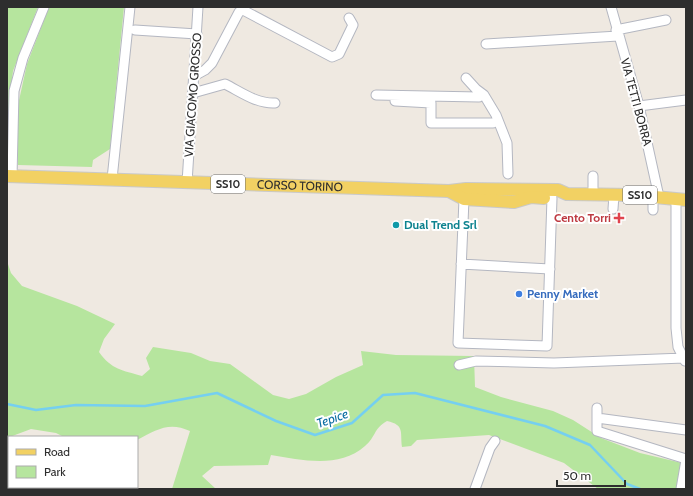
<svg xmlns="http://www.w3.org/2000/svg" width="693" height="496" font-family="Cabin,sans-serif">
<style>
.green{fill:#b6e59e}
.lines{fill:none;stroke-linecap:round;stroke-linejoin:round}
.stream{stroke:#75cff0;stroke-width:2.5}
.minor-casing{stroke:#b4b7c1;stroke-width:11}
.major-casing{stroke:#c9c9c9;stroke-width:14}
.minor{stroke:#fff;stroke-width:9}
.major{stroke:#f2d163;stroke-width:12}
.health-dot{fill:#e0444e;stroke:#fff;stroke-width:1.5}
.culture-dot{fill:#0f9aa8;stroke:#fff;stroke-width:1.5}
.shop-dot{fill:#3f7fe0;stroke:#fff;stroke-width:1.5}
.labels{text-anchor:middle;stroke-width:4;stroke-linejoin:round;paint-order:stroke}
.shield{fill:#fff;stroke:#6d6d6d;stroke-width:1}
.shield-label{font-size:11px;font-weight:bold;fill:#2e2e2e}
.street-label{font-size:12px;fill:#2e2e2e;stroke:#fff}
.health-label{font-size:12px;font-weight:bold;fill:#be3a42;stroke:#fff;text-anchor:end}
.culture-label{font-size:12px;font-weight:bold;fill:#0d838f;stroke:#fff;text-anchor:start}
.shop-label{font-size:12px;font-weight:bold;fill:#366cbe;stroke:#fff;text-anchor:start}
.water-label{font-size:13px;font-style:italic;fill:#0d6fa3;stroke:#fff}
</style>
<rect width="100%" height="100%" fill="#efe9e1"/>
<path class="green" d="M7 7H38L13 71 9 104V164H7Z
M49 7H124L110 149 93 160 92 167 18 165V105L27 64Z
M7 261 11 273 22 286 77 306 115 324 104 339 99 352C112 370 122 370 142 376L150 369 146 358 153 347 191 353 210 361 230 364 273 395 289 399 306 394 336 377 363 365 361 351 396 355 474 356 475 387 501 397 553 411 573 420 601 438 640 453 682 463 686 471V489H598L564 463 489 435 417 440 411 446 402 447C400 432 405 425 387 421 373 429 376 437 365 446 339 469 302 460 271 455L268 465 214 466 202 476 216 489H172L190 431C169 421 156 430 137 440V437H64L56 433 31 429 7 438Z"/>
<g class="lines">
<path class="stream" d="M7 404 36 410 76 405 145 406 217 393 276 421 315 435 352 423 383 395 415 393 545 426 590 445 627 484 640 489"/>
<g class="minor-casing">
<path id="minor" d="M611 7 639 106 659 197
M135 30 197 34
M616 30 666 20
M486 44 618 36
M194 76 205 70 212 63 239 12 243 10 332 57 339 54 353 25 349 18
M466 78 476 89 484 95 496 115 507 143 508 174
M193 93 225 84C241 92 257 104 275 103
M376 95 479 97
M395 101 431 103V123H493
M639 106 686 100
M12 177 14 91 23 58 44 7
M112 179 130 7
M187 183 198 7
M593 194V176
M464 199 458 343 547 346 552 198
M676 199V328L678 347 685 361
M613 209 614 195
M653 210V196
M461 264 550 269
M459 365 476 361 554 363 684 358
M597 408V431L686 459
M597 418 686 430
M475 489 490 448 495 441
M681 489 686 460"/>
</g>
<g class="major-casing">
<g id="major">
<path id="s1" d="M7 176 449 191 466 189 558 190 567 194 634 195 686 200"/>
<path d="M449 191 464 199 514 202 531 197 544 198"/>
</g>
</g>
<use href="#minor" class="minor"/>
<use href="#major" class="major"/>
</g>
<path class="health-dot" d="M617 212h4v4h4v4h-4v4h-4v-4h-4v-4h4z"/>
<circle class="culture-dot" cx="396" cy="225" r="4"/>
<circle class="shop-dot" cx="519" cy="294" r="4"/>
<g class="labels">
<g class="shield">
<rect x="211" y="175" width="34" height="18" rx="3"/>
<rect x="623" y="186" width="34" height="18" rx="3"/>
</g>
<g class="shield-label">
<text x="228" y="188">SS10</text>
<text x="640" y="199">SS10</text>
</g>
<g class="street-label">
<text transform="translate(193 95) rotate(-86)" y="4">VIA GIACOMO GROSSO</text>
<text transform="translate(636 102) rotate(75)" y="4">VIA TETTI BORRA</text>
<text dy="4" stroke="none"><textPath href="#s1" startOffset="293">CORSO TORINO</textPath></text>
</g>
<g class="health-label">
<text x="611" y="222">Cento Torri</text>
</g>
<g class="culture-label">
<text x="404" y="229">Dual Trend Srl</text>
</g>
<g class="shop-label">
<text x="527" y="298">Penny Market</text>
</g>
<g class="water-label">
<text transform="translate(332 418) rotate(-20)" y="5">Tepice</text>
</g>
</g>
<rect width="693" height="496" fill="none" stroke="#2e2e2e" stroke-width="16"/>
<rect x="8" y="436" width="130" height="52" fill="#ffffff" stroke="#ababab"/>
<rect x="16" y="449" width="20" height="6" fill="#f2d163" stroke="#ababab"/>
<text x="44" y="456" font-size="12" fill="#2e2e2e">Road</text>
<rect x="16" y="466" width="20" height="12" fill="#b6e59e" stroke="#ababab"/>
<text x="44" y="476" font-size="12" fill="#2e2e2e">Park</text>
<path d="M557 480v6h68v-6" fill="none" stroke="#2e2e2e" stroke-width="2"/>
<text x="563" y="480" font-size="12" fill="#2e2e2e" stroke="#ffffff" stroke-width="3" paint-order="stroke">50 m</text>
</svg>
